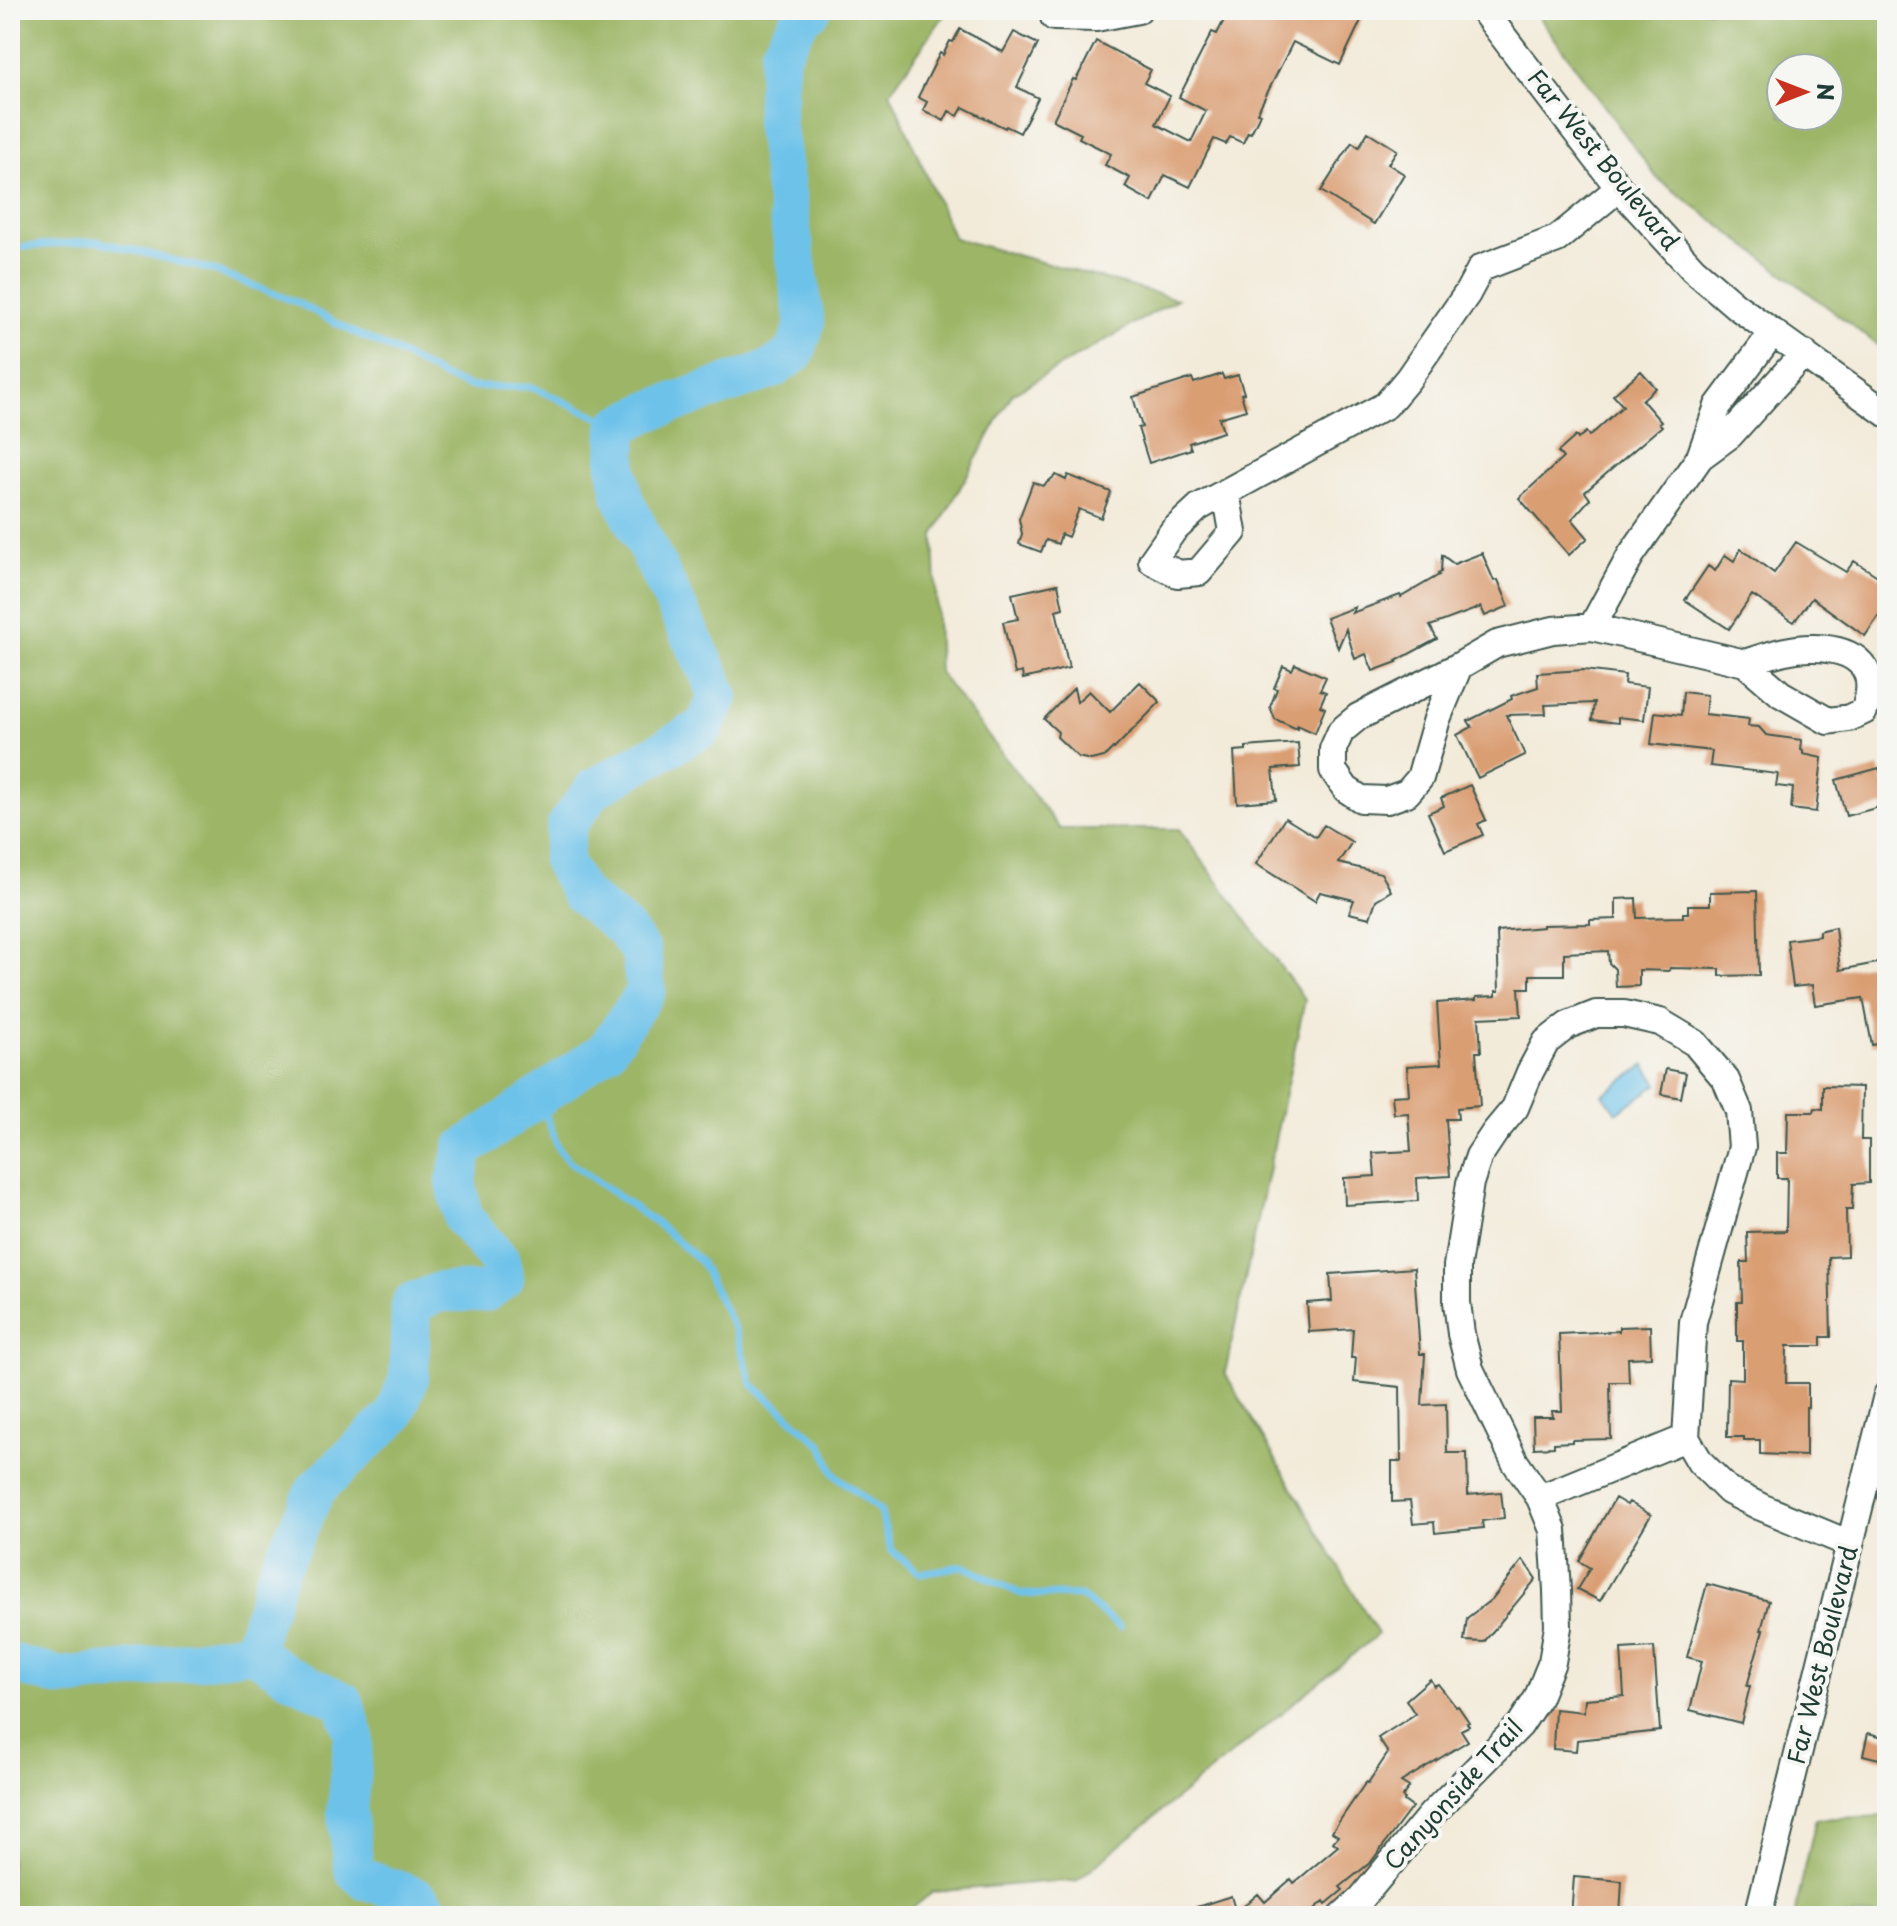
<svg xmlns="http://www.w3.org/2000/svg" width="1897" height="1926" font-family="'Playpen Sans',sans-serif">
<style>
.forest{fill:#9cb566;stroke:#5e794d;stroke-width:2;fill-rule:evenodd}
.water{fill:#6dc2ea;stroke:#46808f;stroke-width:2}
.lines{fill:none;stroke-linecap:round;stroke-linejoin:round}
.stream{stroke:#6dc2ea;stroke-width:7}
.river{stroke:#6dc2ea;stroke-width:40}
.building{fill:#da9e73}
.minor-casing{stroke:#3f574d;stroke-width:30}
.minor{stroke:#fff;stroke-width:26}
.labels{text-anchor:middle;stroke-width:8;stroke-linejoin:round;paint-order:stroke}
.street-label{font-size:24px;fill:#1f3d34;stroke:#f6f6f2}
</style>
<rect width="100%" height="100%" fill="#f6f6f2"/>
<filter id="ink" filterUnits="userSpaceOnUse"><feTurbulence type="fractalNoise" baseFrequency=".0125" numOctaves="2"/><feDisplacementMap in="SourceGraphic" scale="16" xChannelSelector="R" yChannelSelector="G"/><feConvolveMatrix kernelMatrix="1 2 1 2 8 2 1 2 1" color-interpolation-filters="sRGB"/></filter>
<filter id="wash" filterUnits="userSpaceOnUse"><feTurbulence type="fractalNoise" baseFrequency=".006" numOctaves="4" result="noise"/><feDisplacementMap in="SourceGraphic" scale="32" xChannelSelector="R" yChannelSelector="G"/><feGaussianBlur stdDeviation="1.8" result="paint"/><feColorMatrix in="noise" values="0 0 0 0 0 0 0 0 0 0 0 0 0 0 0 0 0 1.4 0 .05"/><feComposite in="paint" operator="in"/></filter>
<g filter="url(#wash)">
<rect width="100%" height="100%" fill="#f3ebda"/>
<path class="forest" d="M24 10H948L890 92 954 238 1177 299 1012 394 934 535 939 672 1060 829H1179L1305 1000 1225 1373 1378 1634 1076 1881 1043 1882 933 1892 902 1916H10V19Z
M1534 10H1887V352L1657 178ZM1781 68H1829V116H1781Z
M1887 1816V1916H1794L1816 1819Z"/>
<path class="water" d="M1645 1065 1658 1084 1616 1113 1603 1094Z"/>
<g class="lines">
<path class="stream" d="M10 248 97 241 212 270 296 302 351 331 397 352 443 377 471 387H532L618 426
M539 1097 559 1150 571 1163 660 1226 700 1261 735 1330 752 1384 822 1445 834 1474 880 1510 891 1550 920 1573 963 1566 1021 1594 1080 1596 1120 1627"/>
<path class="river" d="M10 1663 60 1677 123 1671 252 1651
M435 1916 416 1897 364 1879 354 1870 347 1811 354 1735 344 1702 289 1676 252 1651 278 1571 316 1489 394 1416 409 1378 411 1304 439 1292H486L504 1279 500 1261 463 1218 456 1181 464 1149 606 1050 646 991 641 952 624 929 580 893 562 860 567 824 595 788 704 727 719 697 710 675 623 498 617 469 618 426 650 411 772 369 795 353 805 324 775 121 780 53 802 16 811 10"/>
</g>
<g id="blocks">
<path class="building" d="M1229 10H1366L1340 65 1293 42 1257 113 1260 114 1251 133 1248 132 1243 143 1230 137 1226 144 1214 139 1190 187 1165 175 1152 202 1125 187 1130 178 1105 165 1111 154 1079 138 1081 134 1053 120 1073 79 1076 80 1096 41 1151 70 1144 83 1170 96 1156 124 1191 142 1206 111 1179 97 1212 32 1217 34Z
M960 29 1003 52 1014 32 1038 44 1017 87 1038 98 1020 133 1006 126 1005 128 963 107 958 116 949 111 944 121 923 110 927 102 918 97 940 53 943 55 950 41 953 42Z
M1368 132 1397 150 1388 164 1404 174 1374 224 1321 191 1352 142 1359 147Z
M1641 371 1656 388 1642 400 1661 422 1659 423 1662 426 1585 492 1590 499 1572 519 1588 538 1569 555 1519 498 1563 458 1558 452 1576 436 1578 439 1586 432 1589 436 1592 434 1623 406 1613 395Z
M1222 374 1224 379 1238 375 1244 393 1241 394 1246 410 1219 418 1223 432 1189 443 1191 449 1149 463 1138 428 1142 427 1133 397 1192 378 1194 383Z
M1056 475 1066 480 1068 475 1111 492 1101 518 1079 509 1068 537 1061 534 1058 544 1046 540 1041 552 1019 544 1022 534 1019 519 1033 482 1043 486Z
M1796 542 1846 572 1854 561 1887 582V604L1865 636 1812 598 1794 622 1752 595 1729 629 1685 600 1708 566 1715 571 1725 555 1734 561 1741 549 1774 573Z
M1482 553 1494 581 1498 580 1509 606 1485 616 1481 607 1430 626 1437 639 1396 661 1397 662 1373 671 1366 654 1355 659 1346 629 1338 648 1326 618 1355 607 1352 613 1400 595 1401 597 1439 575 1438 574 1441 572 1442 555 1454 564Z
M1058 584 1063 608 1056 610 1069 668 1023 679 1022 672 1015 674 1003 622 1018 619 1012 594Z
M1295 664 1326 677 1320 690 1326 692 1320 706 1325 708 1315 733 1297 725V729L1275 719 1270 707 1277 689 1274 688 1283 666 1292 670Z
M1584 670 1625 675 1624 684 1648 687 1644 720 1618 717V723L1592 720 1594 703 1545 705 1546 714 1506 715 1525 755 1478 778 1457 735 1472 727 1468 721 1512 699 1511 696 1538 687 1537 673Z
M1140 682 1160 702 1114 749 1113 748 1104 757 1091 760 1078 757 1057 737 1058 732 1044 719 1074 688 1077 702 1089 691 1110 712Z
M1683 692 1707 695 1705 714 1749 719 1748 726 1759 727 1766 735 1802 740 1801 750 1803 751V754L1822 758 1816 812 1791 809 1793 788 1776 786 1778 774 1710 766 1712 751 1651 744 1655 712 1681 715Z
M1298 743 1300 767 1273 769 1276 800 1237 803 1234 751 1246 750V747Z
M1879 768 1883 783 1887 782V805L1846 816 1836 780Z
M1470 785 1486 820 1478 824 1483 835 1445 851 1428 813 1444 806 1441 798Z
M1285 818 1316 837 1324 825 1352 842 1338 863 1381 873 1391 891 1376 900 1370 918 1349 913 1354 900 1320 892 1315 901 1256 864Z
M1757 891 1759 975 1720 976V969L1670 968 1669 971 1639 970V986L1616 987 1615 969 1609 963 1608 951 1564 953V975H1530V988H1519L1521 1016 1479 1018 1481 1052H1476L1480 1106 1457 1108 1458 1119H1446L1450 1176 1417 1178 1418 1201 1345 1205 1344 1178 1375 1176 1373 1153 1411 1151 1408 1113 1394 1114 1392 1096 1409 1095 1407 1066 1441 1064 1437 1003 1476 1000V997L1496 996V991H1499L1497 931 1543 927V925L1590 924V920L1616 919V899L1636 898 1637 918 1683 917V913H1688V905H1710V892Z
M1835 927 1840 970 1887 961V1042L1872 1045 1863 998 1815 1005 1812 985 1793 987 1787 940 1819 936V931Z
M1666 1069 1686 1073 1681 1098 1661 1094Z
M1823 1086 1862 1087 1861 1140H1869V1183L1853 1184 1852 1210H1846L1847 1256 1829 1257 1831 1337H1821V1346H1787L1786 1383H1808V1407H1806V1456L1760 1454V1440H1744V1437H1727L1728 1378 1743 1379V1341H1737V1302H1742L1741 1262H1748L1747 1232 1786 1231 1787 1178H1777V1153H1787L1788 1112H1814L1815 1108 1823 1109Z
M1414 1268 1420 1354H1425L1422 1405 1446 1404 1447 1453H1467L1468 1495 1501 1492 1504 1518 1482 1521 1483 1528 1435 1533 1434 1522 1413 1524 1410 1501 1392 1502V1461H1401L1400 1387 1354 1382 1356 1358H1351L1353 1329 1309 1332 1307 1303 1332 1301 1330 1274Z
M1650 1326 1651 1357 1628 1358 1629 1382H1610L1611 1439 1572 1440V1442L1554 1443V1447L1534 1448 1533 1417H1553L1552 1411H1562L1559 1334 1619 1331V1327Z
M1615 1498 1627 1505 1629 1502 1651 1515 1600 1601 1577 1589 1590 1568 1579 1561Z
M1523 1560 1536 1579 1484 1642 1464 1641 1467 1618 1492 1599Z
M1707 1584 1769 1601 1761 1630H1763L1747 1686H1750L1741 1723 1690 1710 1702 1661 1687 1657Z
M1654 1647 1660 1731 1577 1740 1576 1751 1553 1749 1555 1709 1584 1712 1585 1699 1624 1696 1621 1649Z
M1430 1679 1434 1686 1438 1684 1456 1707 1458 1706 1469 1722 1467 1723 1469 1726 1461 1730 1468 1741 1401 1782 1409 1787 1402 1797 1405 1799 1404 1801 1412 1807 1371 1862 1340 1887 1343 1890 1326 1904 1324 1901 1307 1916H1182L1181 1912 1231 1896 1236 1913 1258 1894 1265 1902 1291 1879 1294 1883 1338 1846 1333 1842 1338 1836 1332 1832 1366 1782 1368 1783 1388 1753 1378 1738 1415 1714 1406 1700Z
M1868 1733 1887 1738V1761L1863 1755Z
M1574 1877 1622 1881 1620 1916H1571Z"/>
</g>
</g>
<g filter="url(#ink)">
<use href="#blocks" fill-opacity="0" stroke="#3f574d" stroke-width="2"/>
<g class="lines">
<g class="minor-casing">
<path id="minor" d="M1483 10 1619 188 1693 269 1736 306 1887 414
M1054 17 1096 18 1138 10
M1700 457 1730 435 1804 353
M1226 492 1233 532 1199 572 1178 574 1152 561 1173 531 1199 507 1386 405 1408 379 1467 294 1481 268 1557 239 1619 188
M1592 627 1631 555 1700 457 1718 406 1773 332
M1459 666 1437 719 1420 778 1407 793 1387 800 1361 799 1346 789 1333 770V749L1341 731 1358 717 1459 666 1497 644 1553 630 1592 627 1745 663 1781 694 1828 721 1849 718 1864 711C1881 668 1856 649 1814 648 1791 647 1767 656 1745 663
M1686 1438 1700 1462 1729 1491 1761 1507 1850 1544
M1540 1498 1686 1438
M1342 1916 1361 1899 1430 1816 1520 1725 1537 1699 1552 1662 1558 1627 1557 1590 1553 1530 1540 1498 1515 1462 1470 1369 1461 1334 1457 1302V1266L1470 1183 1479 1156 1495 1132 1515 1108 1530 1072 1546 1042 1568 1025 1596 1014H1624L1660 1022 1695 1043 1726 1080 1739 1111 1742 1147 1693 1322 1686 1438
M1758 1916 1887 1395"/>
</g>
<use href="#minor" class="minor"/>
</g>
</g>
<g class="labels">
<g class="street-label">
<text transform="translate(1603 160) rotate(51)" y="8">Far West Boulevard</text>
<text transform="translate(1823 1655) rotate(-76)" y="8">Far West Boulevard</text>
<text transform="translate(1454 1795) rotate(-48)" y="8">Canyonside Trail</text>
</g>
</g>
<rect width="1897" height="1926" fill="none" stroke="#f6f6f2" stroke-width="40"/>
<g transform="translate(1805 92) rotate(90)"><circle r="38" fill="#f6f6f2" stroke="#a0aca6" stroke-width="2"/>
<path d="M0-6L14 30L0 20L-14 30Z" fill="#c8321e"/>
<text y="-12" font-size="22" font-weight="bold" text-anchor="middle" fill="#1f3d34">N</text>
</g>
</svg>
